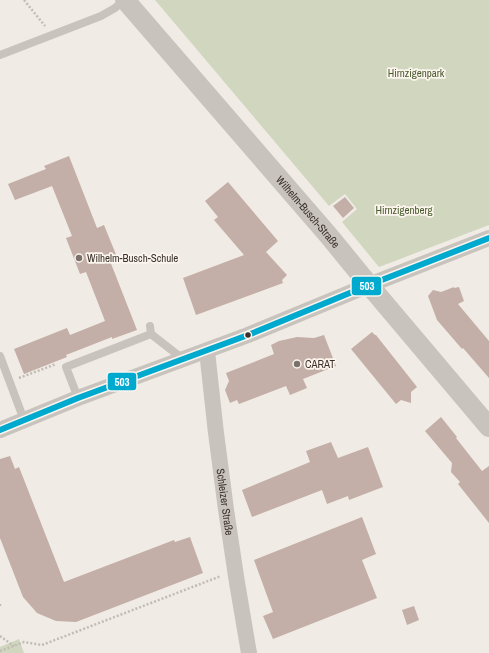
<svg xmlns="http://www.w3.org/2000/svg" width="489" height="653" font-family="'Archivo Narrow',sans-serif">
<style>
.green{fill:#d1d6bf}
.building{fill:#c3afa7}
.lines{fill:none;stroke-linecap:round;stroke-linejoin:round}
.path{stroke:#c2bbb6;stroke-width:2.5;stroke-dasharray:2 2;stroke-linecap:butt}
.service{stroke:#c9c3be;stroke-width:8}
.minor{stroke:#c9c3be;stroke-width:16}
.tertiary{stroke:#c9c3be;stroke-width:20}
.bus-1-casing{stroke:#fbf5ee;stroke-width:9}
.bus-1{stroke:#00a9ce;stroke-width:6}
.poi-dot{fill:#7a716c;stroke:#fbf5ee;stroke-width:1.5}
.bus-dot{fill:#3b302b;stroke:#fbf5ee;stroke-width:1.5}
.labels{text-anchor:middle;stroke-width:3.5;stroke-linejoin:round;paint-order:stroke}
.park-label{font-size:11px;fill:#4a5a2e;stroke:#fbf5ee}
.street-label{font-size:11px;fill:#3b302b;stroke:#fbf5ee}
.poi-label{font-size:11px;fill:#3b302b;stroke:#fbf5ee;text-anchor:start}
.line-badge{stroke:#fbf5ee;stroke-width:1.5}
.badge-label{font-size:11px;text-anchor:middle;font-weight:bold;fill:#fff}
</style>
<rect width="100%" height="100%" fill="#f0ebe5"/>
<path class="green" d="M155 0H489V225L379 267 342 222 357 209 345 194 329 206Z
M19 639 24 653H0V647Z"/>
<path class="building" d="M69 156 97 228 104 225 117 257 110 261 137 330 112 339V337L66 355 67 357 24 374 14 349 67 328 70 335 105 321 86 272 80 274 66 238 72 236 52 186 15 200 8 184 46 169 44 166Z
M228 182 278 241 266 252 287 275 282 280 283 283 196 315 183 278 244 255 214 220 218 217 205 201Z
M345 197 354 208 343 218 333 206Z
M454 287V288L459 287 464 301 458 304 489 341V378L463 348 462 349 437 320 428 296 433 290 441 292Z
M372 332 375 335H376L417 387 411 392V403L401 400 396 404 351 349Z
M324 335 336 366 303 379 307 388 290 395 286 386 239 404 237 400 230 403 225 390 229 381 226 373 274 354 271 345 279 341 297 337 314 338Z
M441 417 457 437 456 438 482 471 489 466V523L458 484 460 482 451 472 452 463 425 431Z
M331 442 338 458 368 447 383 487 349 500 348 496 327 504 322 490 252 517 242 490 310 462 306 451Z
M10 456 15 469 19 467 64 582 174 540 175 542 190 537 203 573 76 622 56 621 37 613 23 597 0 538V459Z
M362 517 376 554 362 560 377 598 273 639 263 616 273 612 254 560Z
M414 606 419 620 407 625 402 610Z"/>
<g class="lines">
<path class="path" d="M24 0 45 26
M19 378 56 364
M0 604V608
M0 636 14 646
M0 651 24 642 42 645 221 576"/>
<path class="service" d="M0 55 101 16 115 8 124 0
M150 326 151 334 183 359
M0 356 24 420
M78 398 66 367 151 334"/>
<g class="minor">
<path id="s1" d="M207 351C217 452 231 553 249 653"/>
<path d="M0 430 78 398 248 335 369 285 489 238"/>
</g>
<path class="tertiary" id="s2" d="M125 0 329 236 369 285 489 427"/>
<g class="bus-1-casing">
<path id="bus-1" d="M0 430 78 398 248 335 369 285 489 238"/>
</g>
<use href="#bus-1" class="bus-1"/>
</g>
<g class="poi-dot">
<circle cx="79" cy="258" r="4"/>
<circle cx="297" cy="364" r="4"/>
</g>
<circle class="bus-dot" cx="248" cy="335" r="3.5"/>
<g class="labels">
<g class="park-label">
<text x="416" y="77">Hirnzigenpark</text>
<text x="404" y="214">Hirnzigenberg</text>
</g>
<g class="street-label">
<text dy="4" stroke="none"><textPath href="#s2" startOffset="280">Wilhelm-Busch-Straße</textPath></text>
<text dy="4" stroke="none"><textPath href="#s1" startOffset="152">Schleizer Straße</textPath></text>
</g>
<g class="poi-label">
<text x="87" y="262">Wilhelm-Busch-Schule</text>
<text x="305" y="368">CARAT</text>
</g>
</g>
<g class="line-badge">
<rect x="351" y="276" width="31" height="20" rx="4" fill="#00a9ce"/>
<rect x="107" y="372" width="30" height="19" rx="4" fill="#00a9ce"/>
</g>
<g class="badge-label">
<text x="367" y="290">503</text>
<text x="122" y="386">503</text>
</g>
</svg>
